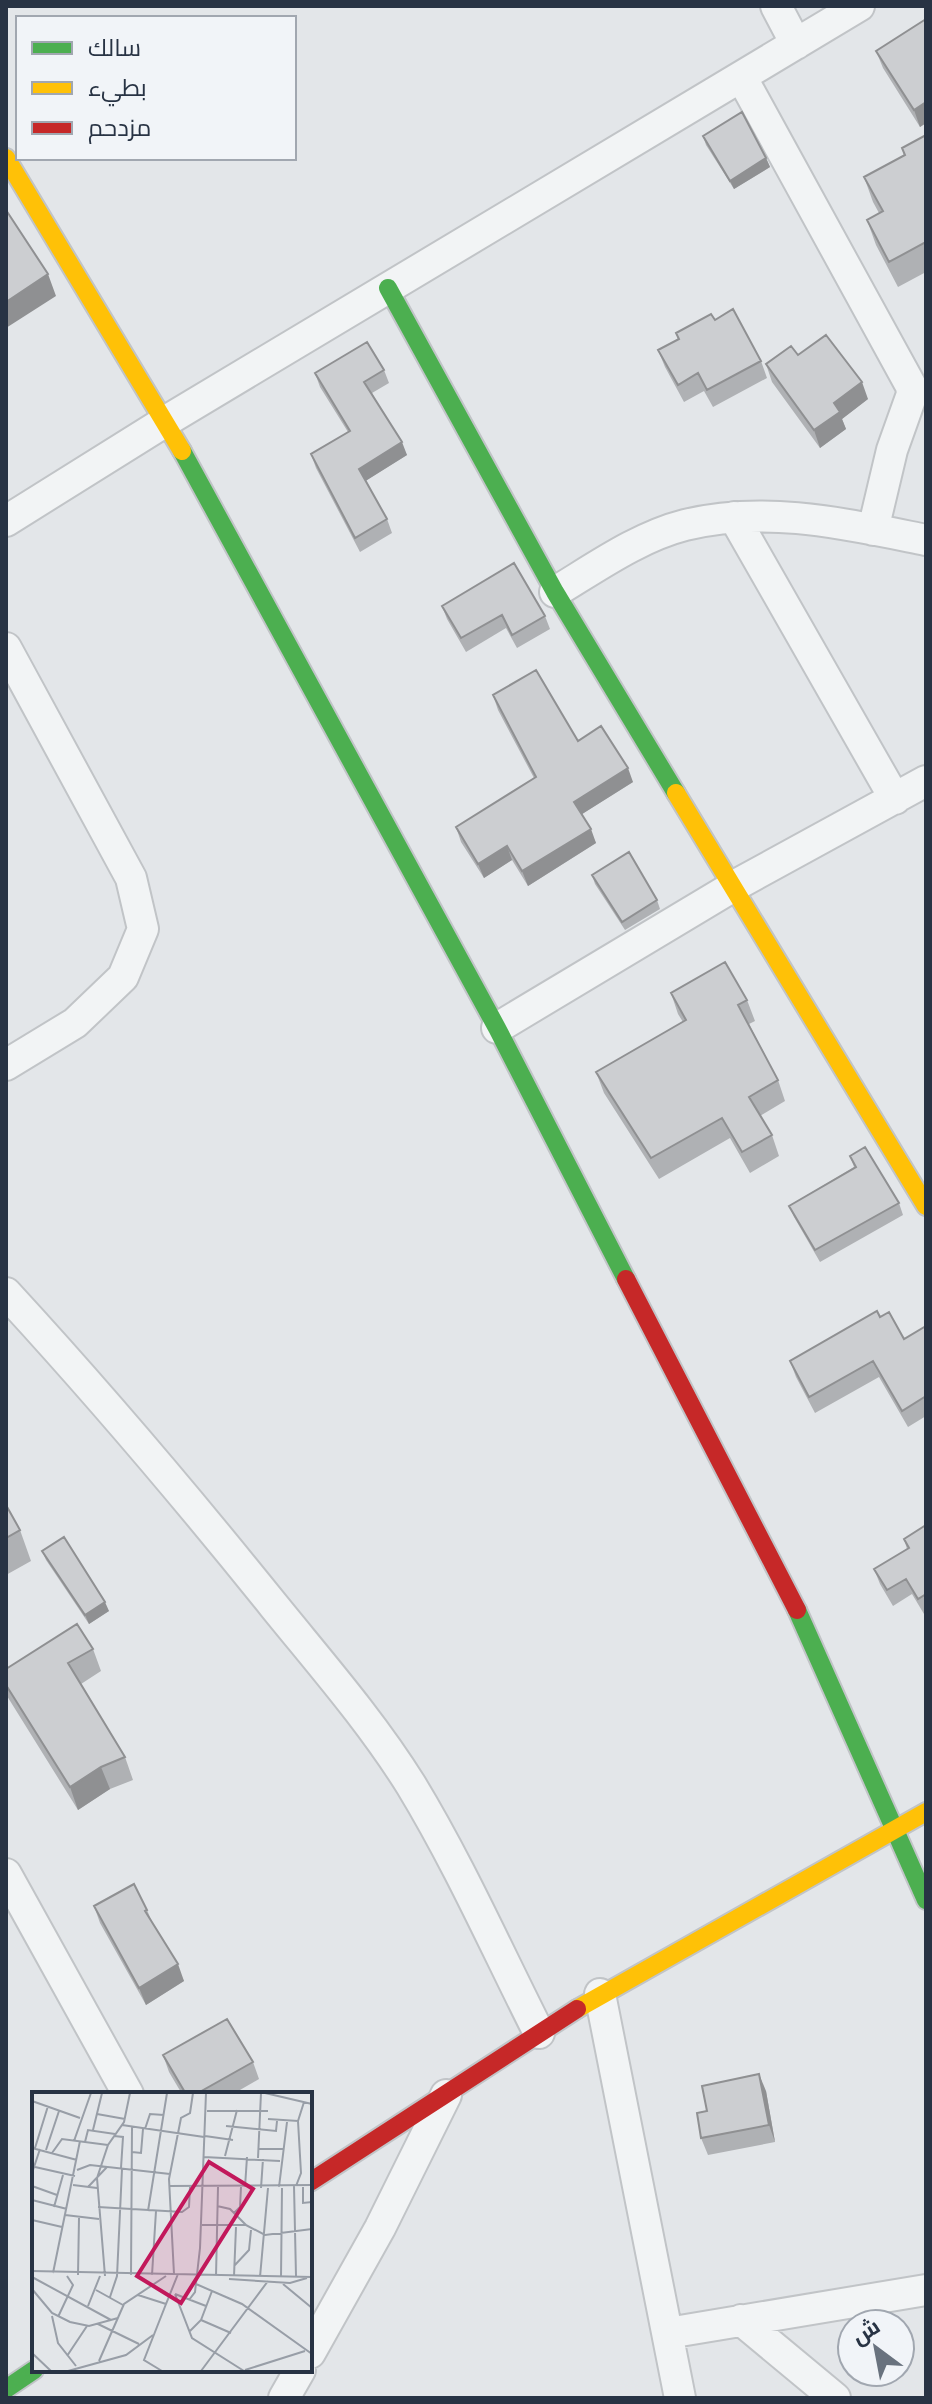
<svg xmlns="http://www.w3.org/2000/svg" width="932" height="2404" font-family="'Fira Sans',Cairo,sans-serif">
<style>
.lines{fill:none;stroke-linecap:round;stroke-linejoin:round}
.street-casing{stroke:#c1c4c7;stroke-width:34}
.fast-casing{stroke:#c1c4c7;stroke-width:22}
.slow-casing{stroke:#c1c4c7;stroke-width:22}
.jam-casing{stroke:#c1c4c7;stroke-width:22}
.street{stroke:#f2f4f5;stroke-width:30}
.fast{stroke:#4caf50;stroke-width:18}
.slow{stroke:#ffc107;stroke-width:18}
.jam{stroke:#c62828;stroke-width:18}
.wall{fill:#afb1b4}
.shaded-wall{fill:#8f9092}
.building{fill:#ccced1;stroke:#8f9092;stroke-width:2}
.inset-road{fill:none;stroke:#989ea7;stroke-width:2}
.view{fill:#c2185b;fill-opacity:0.15;stroke:#c2185b;stroke-width:4}
.inset-edge{fill:none;stroke:#283344;stroke-width:4}
</style>
<rect width="100%" height="100%" fill="#e3e6e9"/>
<g class="lines">
<g class="street-casing">
<path id="street" d="M776 6 796 44
M742 78 911 386 912 394 892 450 873 530
M734 517 895 799
M6 521 166 421 859 6
M555 592C595 568 638 537 685 525 766 505 846 524 926 540
M6 648 131 878 143 929 123 977 75 1023 6 1065
M497 1028 734 886 926 781
M6 1293C99 1394 188 1499 274 1606 321 1664 371 1721 411 1785 459 1864 497 1950 539 2033
M6 1874 128 2094
M600 1994 680 2398
M741 2320 835 2398
M668 2333 926 2290
M310 2353 380 2228 446 2095
M284 2398 300 2370"/>
</g>
<g class="fast-casing">
<path id="fast" d="M388 288 555 592 676 793
M182 451 497 1028 626 1279
M797 1610 926 1900
M6 2389 34 2370"/>
</g>
<g class="slow-casing">
<path id="slow" d="M6 158 182 451
M676 793 926 1206
M577 2009 926 1812"/>
</g>
<g class="jam-casing">
<path id="jam" d="M626 1279 797 1610
M310 2182 577 2009"/>
</g>
<use href="#street" class="street"/>
<use href="#fast" class="fast"/>
<use href="#slow" class="slow"/>
<use href="#jam" class="jam"/>
</g>
<path class="wall" d="M926 19V123L920 127 883 68 876 51Z
M926 135V272L898 287 876 245 867 220 879 213 873 202 864 177 904 155 902 148Z
M703 136 766 158 770 167 734 189 706 145Z
M715 320 761 361 767 378 713 407 704 391 684 402 665 367 658 350 678 339 676 333Z
M798 355 868 399 842 419 846 429 820 448 772 382 766 364Z
M384 370 389 383 372 393 407 455 365 481 387 519 392 533 360 552 316 468 311 454 348 432 320 387 315 373Z
M442 606 545 616 550 629 517 648 506 628 466 652 447 619Z
M493 695 633 782 582 814 596 843 528 886 512 860 484 878 461 842 456 827 534 778 498 710Z
M592 875 657 900 660 909 625 930 595 884Z
M671 993 747 1000 755 1021 749 1024 778 1080 785 1101 760 1116 772 1135 779 1156 750 1173 730 1138 659 1179 604 1093 596 1072 683 1022 678 1014Z
M850 1156 899 1203 903 1215 820 1262 794 1217 789 1206 854 1167Z
M880 1317 904 1339 926 1326V1416L908 1427 879 1377 815 1413 796 1377 790 1361Z
M6 1505 20 1530 31 1561 6 1575Z
M926 1525V1613L924 1614 912 1594 893 1606 880 1584 874 1569 907 1549 904 1539Z
M42 1551 109 1611 89 1624 46 1560Z
M93 1649 101 1671 81 1684 125 1757 133 1780 110 1789 78 1810 7 1696 6 1669Z
M94 1906 147 1910 153 1924 184 1981 146 2005 100 1923Z
M163 2055 253 2062 259 2079 233 2094H182L169 2072Z
M766 2091 775 2142 708 2155 701 2138Z"/>
<path class="shaded-wall" d="M926 102V123L920 127 914 110Z
M766 158 770 167 734 189 730 181Z
M48 274 56 296 6 328V302Z
M862 382 868 399 842 419 846 429 820 448 814 430 834 403Z
M402 442 407 455 364 482 359 469Z
M628 768 633 782 579 816 574 802Z
M591 829 596 843 528 886 522 871Z
M507 846 512 860 484 878 478 864Z
M105 1602 109 1611 89 1624 85 1615Z
M101 1767 110 1789 78 1810 70 1787Z
M178 1964 184 1981 146 2005 139 1988Z
M759 2074 766 2091 775 2142 769 2125Z"/>
<path class="building" d="M926 19V102L914 110 876 51Z
M742 112 766 158 730 181 703 136Z
M926 135V242L889 262 867 220 883 211 864 177 905 155 902 148Z
M6 210 48 274 6 302Z
M733 309 761 361 707 390 698 373 678 385 658 350 679 339 676 333 711 314 715 320Z
M826 335 862 382 834 403 840 412 814 430 766 364 791 346 798 355Z
M367 342 384 370 364 382 402 442 359 469 387 519 355 538 311 454 350 431 315 373Z
M514 563 545 616 512 635 502 615 461 638 442 606Z
M536 670 578 741 601 726 628 768 574 802 591 829 522 871 507 846 478 864 456 827 536 777 493 695Z
M629 852 657 900 622 922 592 875Z
M725 962 747 1000 738 1005 778 1080 749 1097 772 1135 742 1152 722 1118 651 1158 596 1072 686 1020 671 993Z
M865 1147 899 1203 815 1250 789 1206 856 1167 850 1156Z
M877 1311 880 1317 889 1312 904 1339 926 1326V1396L902 1411 873 1361 809 1397 790 1361Z
M6 1505 20 1530 6 1538Z
M926 1525V1594L918 1599 906 1579 887 1590 874 1569 909 1548 904 1539Z
M64 1537 105 1602 85 1615 42 1551Z
M77 1624 93 1649 68 1663 125 1757 101 1767 70 1787 6 1685V1669Z
M134 1884 147 1910 145 1911 178 1964 139 1988 94 1906Z
M227 2019 253 2062 196 2094H186L163 2055Z
M759 2074 769 2125 701 2138 697 2113 707 2111 702 2086Z"/>
<g transform="translate(32 2092)">
<rect width="280" height="280" fill="#e3e6e9"/>
<path class="inset-road" d="M233 1 280 12M0 9 48 26M175 19H236M65 22 93 27M236 27 266 29 272 10M90 33 172 45M194 34 244 39 245 29M113 37 118 22 132 23M61 38 70 1M82 44 91 45 89 76M173 44 201 48M42 49 59 1M53 50 56 38 83 42M0 56 45 68M3 56 16 14M226 57H251M14 58 27 19M100 60 109 61 111 37M20 61 30 47 76 53M193 64 205 18M172 65 248 69M226 66 229 1M3 75 43 84M45 78 58 73 138 82M0 81 8 57M41 93 65 96M0 94 25 103M137 94 280 93M262 94 264 184M264 94 269 81 266 29M56 95 75 75M213 95 215 65M247 95 255 30M271 95V111L280 110M229 96 231 67M0 108 35 117M185 114 198 117 214 133M22 115 31 83M66 115 150 120 157 115 158 95M116 119 135 1M202 121 208 115 209 95M33 123 67 127M0 128 30 135M170 133H214L233 143 280 137M202 174 217 158 219 138M0 179 280 185M21 181 48 49M142 182 137 87 149 26 158 21 161 1M46 183 47 126M99 183 100 35M120 183 124 119M73 184 65 86 76 53 92 30 98 1M184 184 186 95M202 184 204 135M0 185 79 228M228 185 236 96M249 185 250 96M197 187 258 191 275 186M164 192 210 212 280 262M251 192 280 216M0 197 20 221 38 230 57 234 86 226M64 198 91 213M143 202 160 246 212 279M143 202 174 214M106 203 134 212 146 182M78 205 85 184 90 77M157 208 163 200 168 156 174 1M56 214 68 184M20 224 26 251 44 274M26 225 41 193 35 184M169 228 199 241M66 232 107 252M157 240 169 228 180 199M0 261 19 279M35 264 55 234M67 269 92 212 134 184M213 278 273 259M36 279 94 263 121 243M130 279 112 268 134 212M169 279 236 189"/>
<path class="view" d="M177 70 221 97 149 211 105 184Z"/>
<rect width="280" height="280" class="inset-edge"/>
</g>
<rect width="932" height="2404" fill="none" stroke="#283344" stroke-width="16"/>
<rect x="16" y="16" width="280" height="144" fill="#f1f4f8" stroke="#a1a7b0" stroke-width="2"/>
<rect x="32" y="42" width="40" height="12" fill="#4caf50" stroke="#a1a7b0" stroke-width="2"/>
<text x="88" y="56" font-size="24" fill="#283344">سالك</text>
<rect x="32" y="82" width="40" height="12" fill="#ffc107" stroke="#a1a7b0" stroke-width="2"/>
<text x="88" y="96" font-size="24" fill="#283344">بطيء</text>
<rect x="32" y="122" width="40" height="12" fill="#c62828" stroke="#a1a7b0" stroke-width="2"/>
<text x="88" y="136" font-size="24" fill="#283344">مزدحم</text>
<g transform="translate(876 2348) rotate(328)"><circle r="38" fill="#f1f4f8" stroke="#a1a7b0" stroke-width="2"/>
<path d="M0-6L14 30L0 20L-14 30Z" fill="#69727e"/>
<text y="-12" font-size="22" font-weight="bold" text-anchor="middle" fill="#283344">ش</text>
</g>
</svg>
